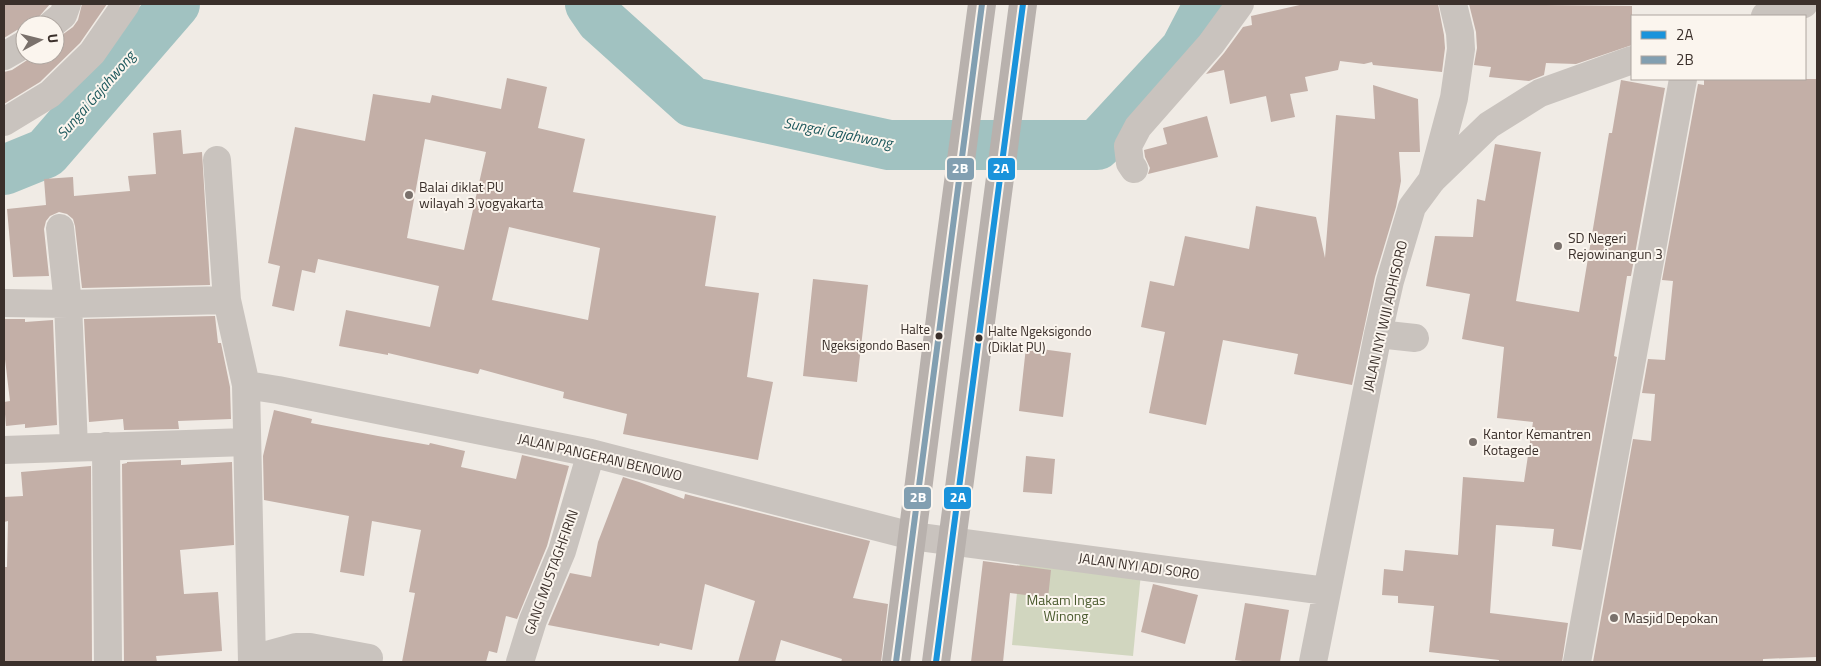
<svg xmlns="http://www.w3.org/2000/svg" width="1821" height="666" font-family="'Titillium Web',sans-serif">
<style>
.green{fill:#d1d6bf}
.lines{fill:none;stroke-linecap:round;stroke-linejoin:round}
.river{stroke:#a1c2c1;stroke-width:50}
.building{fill:#c3afa7;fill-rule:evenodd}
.minor{stroke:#c9c3be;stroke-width:28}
.primary{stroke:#b8b1ad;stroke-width:28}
.bus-1-casing{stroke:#fbf5ee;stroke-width:10}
.bus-2-casing{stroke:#fbf5ee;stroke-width:10}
.bus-1{stroke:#1a93db;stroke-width:6}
.bus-2{stroke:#829fb1;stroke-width:6}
.poi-dot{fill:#7a716c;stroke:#fbf5ee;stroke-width:2}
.bus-dot{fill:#3b302b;stroke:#fbf5ee;stroke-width:2}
.labels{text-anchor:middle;stroke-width:4;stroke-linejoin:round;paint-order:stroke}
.bus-label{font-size:13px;fill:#3b302b;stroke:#fbf5ee;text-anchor:end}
.poi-label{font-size:14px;fill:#3b302b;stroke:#fbf5ee;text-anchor:start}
.street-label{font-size:14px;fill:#3b302b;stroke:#fbf5ee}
.park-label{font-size:14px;fill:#4a5a2e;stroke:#fbf5ee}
.water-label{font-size:15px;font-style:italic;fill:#1f5a5e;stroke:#fbf5ee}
.line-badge{stroke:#fbf5ee;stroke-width:2}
.badge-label{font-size:14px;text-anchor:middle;font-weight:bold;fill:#fff}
</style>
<rect width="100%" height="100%" fill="#f0ebe5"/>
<path class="green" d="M1020 561 1141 573 1133 656 1012 645Z"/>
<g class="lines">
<path class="river" d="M590 4 601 20 692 102 889 145H1097L1185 50 1209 4
M4 170 46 153 175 4"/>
</g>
<path class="building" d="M4 4H50L37 19 36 25H25V28L17 30 4 38Z
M82 4H107L80 43 40 82 4 104V72L12 70 35 55H55V40L73 27 78 20Z
M1304 4H1438L1444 35 1445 48 1442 72 1373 65 1372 62 1364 64 1340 61 1338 70 1305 77 1308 91 1290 94 1295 117 1271 122 1266 96 1230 104 1224 70 1206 74 1224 53 1243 27 1252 25 1251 16Z
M1469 4 1632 6V45L1576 64 1546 63 1544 75 1529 81 1489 77 1491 67 1474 65 1477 48 1476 32Z
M507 78 547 87 538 128 585 139 573 192 716 216 705 286 759 293 747 377 773 382 758 460 623 434 627 414 563 398 564 392 480 369 478 374 388 353V355L339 346 346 310 430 327 439 286 318 259 315 273 302 270 294 311 272 306 280 266 268 263 295 127 365 141 373 94 430 103 432 95 501 109ZM425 139 486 152 464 250 407 238ZM509 227 600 248 588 320 492 300Z
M1704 79H1817V657L1763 659V662H1593L1633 439 1651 441 1655 394 1642 393 1648 359 1665 360 1673 281 1662 280 1698 84 1704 85Z
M1621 80 1665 88 1631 276H1627L1614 356 1617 357 1581 550 1552 546 1554 529 1496 525 1490 613 1568 623 1562 662H1499V660L1429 652 1434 606 1398 603V596L1382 595 1384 569 1403 571 1405 550 1458 555 1463 477 1524 482 1533 422 1497 418 1504 347 1462 339 1470 294 1426 286 1435 236 1473 237 1477 199 1485 201 1495 144 1541 152 1516 301 1579 312 1609 133H1612Z
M1373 85 1418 99 1420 152H1399L1401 181 1396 207 1375 277 1352 385 1294 374 1298 354 1223 340 1206 425 1149 413 1165 332 1141 327 1150 281 1174 286 1185 236 1249 249 1256 206 1316 217 1325 258 1336 115 1375 119Z
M1207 116 1218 157 1148 174 1150 168 1145 157 1144 150 1167 144 1163 128Z
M181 130 183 154 202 152 210 285 82 288 75 226 73 219 67 214 59 212 50 216 46 221 44 229 49 276 13 277 7 209 46 205 44 179 73 177 74 196 130 191 128 176 156 174 153 133Z
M813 279 868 285 857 382 803 376Z
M215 316 218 343H221L230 387 231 419 178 421 179 429 124 430 123 419 89 422 84 319Z
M4 319H25V322L53 320 57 425 25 428V424L6 426 4 402 10 401 4 351Z
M1026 347 1071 353 1063 417 1019 411Z
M274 410 312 419 311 423 378 436 429 445 430 443 465 451 461 467 516 479 522 455 569 466 547 546 517 619 506 616 497 653 489 651 486 662H402L415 593 409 592 421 530 372 521 364 576 340 572 349 516 264 500 263 456Z
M1026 456 1055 459 1052 494 1023 492Z
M181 460V465L232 462 234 545 180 550 184 594 218 592 222 651 156 656 157 662H124L122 464 127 463V462Z
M91 466 92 662H4V567H7L8 521 4 522V497L23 496 21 472Z
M623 477 639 482 684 499 685 494 870 541 853 598 888 604 881 662H841L842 659 781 640 775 662H738L755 601 705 584 692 650 660 643 659 646 548 625 570 573 591 577 598 542Z
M983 561 1051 570 1048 598 1010 593 1003 662H971Z
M1153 584 1198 595 1185 644 1141 632Z
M1245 603 1289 610 1280 662H1250L1235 660Z"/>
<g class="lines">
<path class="minor" d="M1765 16 1804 4
M51 25 63 15 67 4
M4 56 25 44
M4 122 50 94 92 53 126 4
M217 160 227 300 246 385 252 662
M1134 169 1130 163 1128 146 1138 127 1211 44 1240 4
M1432 180 1454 98 1461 49 1460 33 1453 4
M60 228 68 304 74 447
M4 303 68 304 227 300
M1378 334 1415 338
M246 385 278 390 591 453 912 536 1326 591
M106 446 108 662
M4 450 247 442
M252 659 296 647H310L369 658
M520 662 533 620 562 551 591 453
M1313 662 1378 334 1390 281 1412 207 1432 180 1489 125 1540 93 1632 60
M1577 662 1683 79"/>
<path class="primary" d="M896 662 945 279 982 4
M936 662 1023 4"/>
<g class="bus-1-casing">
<path id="bus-1" d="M936 662 1023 4"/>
</g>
<g class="bus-2-casing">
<path id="bus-2" d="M896 662 982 4"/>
</g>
<use href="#bus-1" class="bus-1"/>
<use href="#bus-2" class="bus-2"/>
</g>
<g class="poi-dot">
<circle cx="409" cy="195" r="5"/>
<circle cx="1558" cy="246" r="5"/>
<circle cx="1473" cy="442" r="5"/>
<circle cx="1614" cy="618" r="5"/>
</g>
<g class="bus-dot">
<circle cx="939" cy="336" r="4.5"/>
<circle cx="979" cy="338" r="4.5"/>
</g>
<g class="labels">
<g class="bus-label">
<text x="930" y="334">Halte<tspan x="930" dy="16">Ngeksigondo Basen</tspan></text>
<text x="988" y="336" text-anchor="start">Halte Ngeksigondo<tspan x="988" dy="16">(Diklat PU)</tspan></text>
</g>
<g class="poi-label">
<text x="419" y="192">Balai diklat PU<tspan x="419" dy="16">wilayah 3 yogyakarta</tspan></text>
<text x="1568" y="243">SD Negeri<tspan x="1568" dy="16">Rejowinangun 3</tspan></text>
<text x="1483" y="439">Kantor Kemantren<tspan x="1483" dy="16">Kotagede</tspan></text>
<text x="1624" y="623">Masjid Depokan</text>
</g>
<g class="street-label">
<text transform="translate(1385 316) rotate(-77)" y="5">JALAN NYI WIJI ADHISORO</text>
<text transform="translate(600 457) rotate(13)" y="5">JALAN PANGERAN BENOWO</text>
<text transform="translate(1139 566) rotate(8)" y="5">JALAN NYI ADI SORO</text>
<text transform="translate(551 572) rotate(-70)" y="5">GANG MUSTAGHFIRIN</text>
</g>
<g class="park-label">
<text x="1066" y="605">Makam Ingas<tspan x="1066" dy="16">Winong</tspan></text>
</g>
<g class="water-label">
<text transform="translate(96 95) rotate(-49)" y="5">Sungai Gajahwong</text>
<text transform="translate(838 133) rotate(11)" y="5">Sungai Gajahwong</text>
</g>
</g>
<g class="line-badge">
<rect x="946" y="157" width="29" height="24" rx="5" fill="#829fb1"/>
<rect x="987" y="157" width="29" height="24" rx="5" fill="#1a93db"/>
<rect x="903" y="486" width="29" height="24" rx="5" fill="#829fb1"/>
<rect x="943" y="486" width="29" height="24" rx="5" fill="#1a93db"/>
</g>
<g class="badge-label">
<text x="960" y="173">2B</text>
<text x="1001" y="173">2A</text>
<text x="918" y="502">2B</text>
<text x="958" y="502">2A</text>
</g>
<rect width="1821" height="666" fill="none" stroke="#3b302b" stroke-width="10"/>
<rect x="1631" y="15" width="175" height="65" fill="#fbf5ee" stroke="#aea6a0"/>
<rect x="1641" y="31" width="25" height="8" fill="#1a93db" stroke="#aea6a0"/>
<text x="1676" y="40" font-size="15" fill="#3b302b">2A</text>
<rect x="1641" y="56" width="25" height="8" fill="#829fb1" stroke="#aea6a0"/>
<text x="1676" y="65" font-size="15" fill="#3b302b">2B</text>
<g transform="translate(40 40) rotate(83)"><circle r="24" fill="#fbf5ee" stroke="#aea6a0"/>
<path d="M0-4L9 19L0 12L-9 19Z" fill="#7a716c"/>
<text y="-8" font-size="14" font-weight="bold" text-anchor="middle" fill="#3b302b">U</text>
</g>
</svg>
